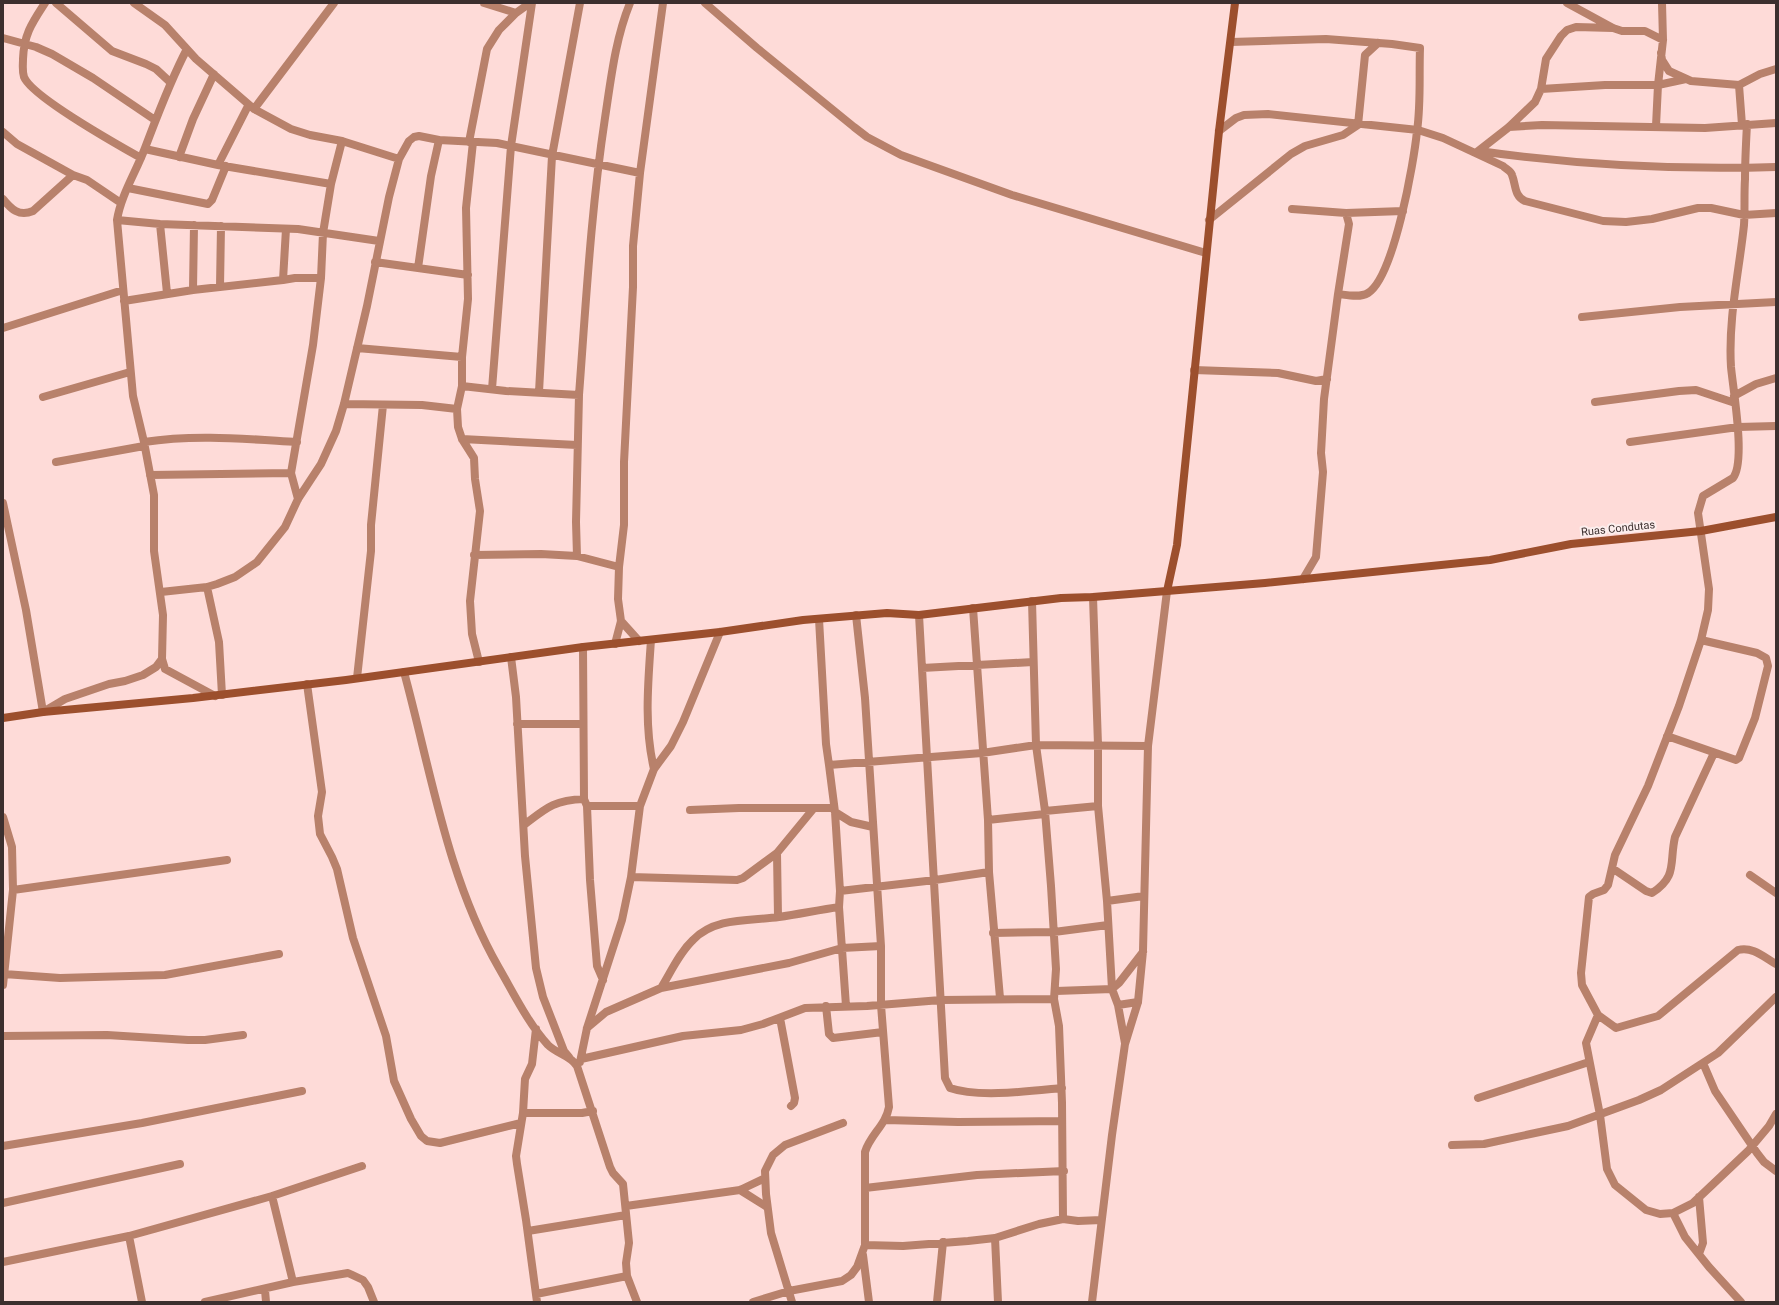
<svg xmlns="http://www.w3.org/2000/svg" width="1779" height="1305" font-family="Roboto,sans-serif">
<style>
.lines{fill:none;stroke-linecap:round;stroke-linejoin:round}
.street{stroke:#b8816b;stroke-width:8}
.secondary{stroke:#9c4f2d;stroke-width:8}
.labels{text-anchor:middle;stroke-width:4;stroke-linejoin:round;paint-order:stroke}
.street-label{font-size:11px;fill:#3c2f2e;stroke:#fceeed}
</style>
<rect width="100%" height="100%" fill="#fedbd8"/>
<g class="lines">
<path class="street" d="M45 3C32 23 24 34 23 59 23 65 22 71 24 77 32 97 118 145 141 158
M56 3 112 51 146 64 156 69 170 82
M134 3 165 25 196 59 254 109 291 129 310 135 342 141 399 159
M484 3 516 13 530 3
M705 3 757 48 854 127 867 137 901 155 1012 195 1206 253
M1567 3 1613 28 1622 31H1645L1663 40
M3 38 36 47 52 54 93 78 155 120
M1231 42 1326 39 1392 44 1420 48C1419 76 1421 104 1417 131 1414 162 1394 277 1368 293 1360 298 1347 295 1338 294L1324 399 1321 453 1323 472 1316 557 1303 579
M1661 53 1662 60 1669 71 1691 81 1739 85 1760 74 1776 69
M1739 85 1742 125
M1541 89 1605 85H1658L1686 79
M254 109 334 3
M1747 124C1746 143 1745 161 1745 179 1744 194 1745 210 1744 225 1739 272 1728 319 1731 367 1733 389 1746 462 1733 478L1703 496 1698 513 1709 589 1708 610 1701 640 1679 706 1648 786 1615 855 1608 885 1604 890 1593 894 1589 897 1581 973 1582 985 1598 1015 1586 1043 1600 1115 1607 1169 1615 1185 1646 1210 1660 1214 1673 1213 1693 1203 1748 1151 1769 1126 1776 1114
M1656 126 1658 85 1663 40 1662 3
M1509 127 1542 125 1705 128 1776 123
M1219 131 1236 118 1244 115 1268 114 1418 130 1443 138 1503 166C1506 169 1511 171 1512 175 1516 185 1514 196 1525 201L1603 221 1626 222 1652 219 1698 208H1711L1744 215 1776 213
M3 132 17 144 73 175 87 180 121 203
M469 142 487 49 499 30 516 13
M145 149 218 165 331 184 323 233 321 278 313 345 291 473 298 499
M1479 151C1577 165 1677 170 1776 167
M1477 152 1509 127 1535 102 1541 89 1546 59 1561 36 1567 30 1576 27 1613 28
M179 157 193 119 214 74
M218 165 248 106
M331 184 342 141
M128 188 208 204 212 200 226 166
M3 199C11 209 19 217 33 211L73 175
M1292 209 1346 213
M117 220 160 224 298 229 379 241
M1209 220 1291 154 1305 146 1343 135 1358 125 1365 55 1378 43
M160 224 167 293
M375 262 468 275
M418 268 431 176 439 140
M283 280 286 229
M220 287 221 226
M193 290 194 225
M1338 294 1349 224 1346 213 1403 211
M124 301 193 290 283 280 295 278H321
M1582 317 1680 307 1776 302
M3 328 123 290
M357 348 462 357V386L506 391 579 395 576 522 577 556 619 567 618 599 621 621 615 644
M462 357 468 299 466 208 473 142
M1194 370 1278 373 1316 381 1327 379
M462 386 457 409 458 427 462 439 474 458 475 479 480 511 470 601 472 634 479 662
M492 389 511 146 532 3
M539 392 552 156 580 3
M579 395C586 302 591 210 605 118 611 79 615 40 630 3
M1734 396 1756 384 1776 378
M43 397 130 372
M1595 402 1679 391 1696 390 1735 403
M344 404 422 405 457 409
M462 439 577 445
M144 442C195 434 246 439 297 442
M1630 442 1738 427 1776 426
M56 462 144 446
M150 475 291 473
M3 503 26 610 43 712 65 699 109 684 125 681 143 675 156 667 162 659 163 615 154 551V495L144 442 133 396 117 220C121 195 136 172 145 148 158 114 170 81 187 49
M474 555 541 554 577 556
M619 567 624 525V462L633 287V246L640 173
M207 587 219 642 222 695
M161 592 207 587 217 584 235 577 257 562 285 527 298 499 321 464 336 431 344 404 367 306 389 197 399 159 409 141 414 137 419 136 439 140 497 143 640 173 663 3
M1093 597 1098 745V806L1107 901 1112 989 1118 1005 1125 1043
M1032 601 1036 745 1045 811 1051 886 1056 969 1054 999 1059 1026 1062 1103 1063 1219
M973 608 988 820 989 872 1000 998
M919 615 945 1078 950 1088C978 1098 1031 1091 1062 1088
M819 619 826 744 829 765 982 753 1036 745 1148 746
M621 621 639 641
M651 640C648 683 644 727 654 769
M583 647 584 799 587 806 590 880 597 966 603 980
M511 657 516 697 525 856 536 968 543 997 564 1051 569 1057
M162 659 165 669 215 696
M922 668 1033 662
M404 672C431 771 447 878 499 968 514 994 528 1023 548 1045 557 1054 570 1055 577 1066L610 1167 613 1173 623 1184 629 1243 626 1263 627 1276 637 1302
M357 678 371 551V525L383 405
M307 684 322 792 318 816 320 834 332 857 337 869 353 938 386 1036 394 1081 411 1119 421 1136 427 1141 440 1143 521 1123
M517 724H583
M1667 736 1736 760 1739 758 1755 718 1768 666 1766 658 1757 653 1701 640
M829 765 835 812 840 891
M587 806H640
M690 810 739 808H814
M1045 811 1098 806
M835 812 851 822 873 827
M3 817 12 847 13 890 3 985
M988 820 1045 814
M524 825C546 808 554 800 584 799
M1612 868 1646 891 1652 893C1678 876 1669 863 1675 837L1714 753
M1750 875 1776 893
M631 877 737 880 743 878 777 853
M13 890 227 860
M1107 901 1144 896
M778 917 777 853 814 808H834
M993 933 1054 932 1108 925
M4 974 60 978 165 975 279 954
M661 988C671 972 679 953 693 940 715 917 750 921 779 917 799 914 819 910 839 907
M1056 991 1112 989 1119 983 1143 952
M1118 1005 1138 1002
M826 1006 829 1034 833 1038 883 1032
M846 1006 839 907 840 891 935 880 989 872
M1598 1015 1616 1028 1658 1016 1738 950C1752 946 1764 957 1776 964
M780 1018 795 1098 794 1103 791 1106
M587 1028 606 1012 661 988 789 963 842 948 881 946
M3 1036 107 1035 188 1040H205L243 1035
M581 1059 683 1036 741 1030 763 1024 805 1008 867 1006 941 1000 1054 999
M580 1062 587 1028 622 920 631 877 640 806 654 769 671 746 683 722 720 632
M1703 1063 1715 1091 1757 1153 1764 1162 1776 1171
M1478 1098 1589 1062
M523 1113 525 1079 532 1064 536 1029
M886 1120 958 1122 1062 1121
M1452 1145 1484 1144 1568 1126 1639 1100 1661 1090 1718 1053 1776 997
M3 1146 142 1123 302 1091
M865 1188 977 1175 1064 1171
M740 1190 767 1207
M272 1196 362 1166
M1699 1197 1703 1243 1699 1254
M3 1203 180 1164
M626 1206 740 1190 765 1178
M1673 1213 1685 1237 1709 1267 1741 1302
M528 1231 626 1215
M129 1236 142 1302
M995 1238 998 1302
M865 1245 903 1246 968 1241 995 1238 1039 1224 1063 1219 1078 1221 1101 1220
M863 1255 869 1302
M3 1262 129 1236 272 1196 293 1282
M265 1290 266 1302
M536 1294 627 1276
M205 1302 293 1282 348 1273 363 1280 368 1287 374 1302
M537 1302 526 1220 517 1164 516 1156 523 1113H582L593 1111
M753 1302 789 1291 842 1281 851 1275 857 1267 865 1245V1152C870 1135 886 1125 889 1107L881 1005V946L865 698 856 615
M792 1302 771 1233 766 1194 765 1171 773 1155 785 1145 843 1123
M937 1302 943 1242
M1092 1302 1112 1135 1125 1044 1138 1002 1143 951 1148 746 1167 591"/>
<path class="secondary" d="M1167 591 1177 545 1219 131 1235 3
M3 718 43 712 193 698 346 680 583 647 720 632 803 620 887 613 919 615 1061 598 1093 597 1265 583 1490 560 1571 544 1701 531 1776 517"/>
</g>
<g class="labels">
<g class="street-label">
<text transform="translate(1618 528) rotate(-6)" y="4">Ruas Condutas</text>
</g>
</g>
<rect width="1779" height="1305" fill="none" stroke="#3c2f2e" stroke-width="8"/>
</svg>
